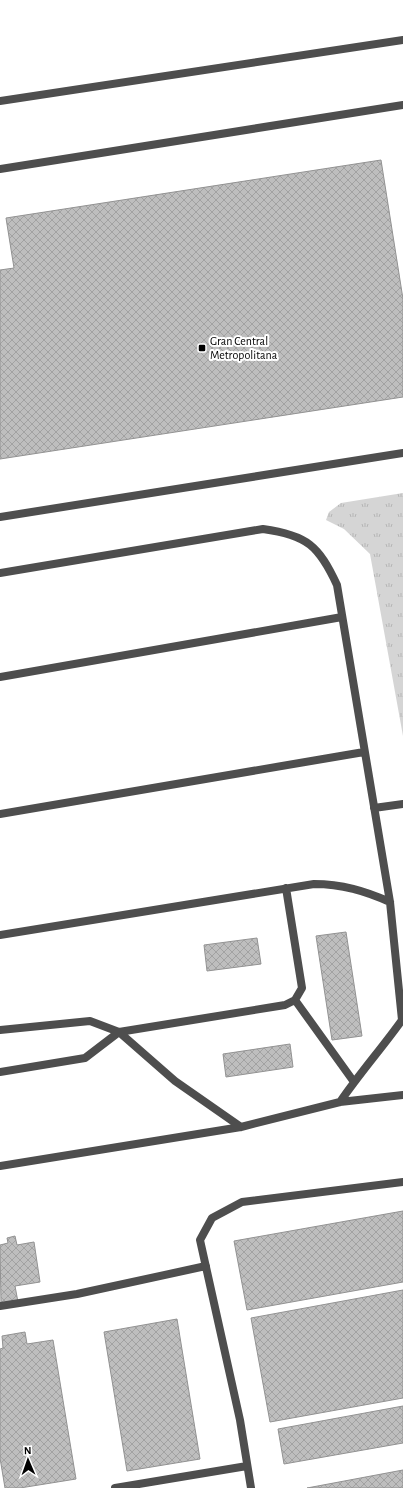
<svg xmlns="http://www.w3.org/2000/svg" width="403" height="1488" font-family="'Alegreya Sans',sans-serif">
<style>
.park{fill:url(#park-tufts)}
.building{fill:url(#building-cross-hatch);stroke:#929292}
.lines{fill:none;stroke-linecap:round;stroke-linejoin:round}
.lane{stroke:#4e4e4e;stroke-width:8}
.poi-dot{fill:#000;stroke:#fff;stroke-width:1.5}
.labels{text-anchor:middle;stroke-width:4;stroke-linejoin:round;paint-order:stroke}
.poi-label{font-size:12px;fill:#000;stroke:#fff;text-anchor:start}
</style>
<defs>
<pattern id="park-tufts" width="24" height="20" patternUnits="userSpaceOnUse"><rect width="24" height="20" fill="#d5d5d5"/><path d="M3 7l-1-3M5 7V3M7 7l1-3M15 17l-1-3M17 17v-4M19 17l1-3" fill="none" stroke="#b5b5b5"/></pattern>
<pattern id="building-cross-hatch" width="8" height="8" patternUnits="userSpaceOnUse"><rect width="8" height="8" fill="#bebebe"/><path d="M0 0l8 8M0 8l8-8" fill="none" stroke="#a2a2a2"/></pattern>
</defs>
<rect width="100%" height="100%" fill="#fff"/>
<path class="park" d="M403 493V736L370 554 344 529 326 520 329 512 341 503Z"/>
<path class="building" d="M381 160 403 299V397L0 459V270L14 268 6 218Z
M346 932 362 1036 332 1040 316 936Z
M257 938 261 964 207 971 204 945Z
M290 1044 293 1067 226 1077 223 1054Z
M403 1211V1282L247 1310 234 1241Z
M15 1236 17 1245 34 1242 40 1282 15 1286 18 1302 1 1305 0 1245 8 1243 7 1238Z
M403 1290V1398L270 1422 251 1318Z
M177 1319 200 1459 127 1471 104 1332Z
M25 1332 27 1344 53 1340 76 1479 20 1488H5L0 1458V1349L3 1348 2 1336Z
M403 1406V1443L284 1464 278 1429Z
M403 1470V1488H307Z"/>
<g class="lines">
<path class="lane" d="M0 101 403 40
M0 169 403 105
M0 517 403 453
M0 573 263 529C307 535 319 546 337 585L390 902 402 1020C382 1048 359 1074 340 1102
M0 677 342 617
M374 808 403 804
M0 814 364 752
M0 935 314 884C342 884 365 891 390 902
M295 1000 354 1082
M0 1030 90 1021 119 1032 175 1081 241 1127
M0 1072 85 1058 119 1032 285 1005 295 1000 302 988 286 888
M0 1166 241 1127 340 1102 403 1095
M0 1306 77 1294 206 1266
M115 1488 247 1466
M251 1488 240 1420 200 1240 212 1218 242 1202 403 1182"/>
</g>
<rect class="poi-dot" x="198" y="344" width="8" height="8" rx="2"/>
<g class="labels">
<g class="poi-label">
<text x="210" y="345">Gran Central<tspan x="210" dy="14">Metropolitana</tspan></text>
</g>
</g>
<g transform="translate(28 1460) rotate(358)" stroke="#ffffff" stroke-width="3" paint-order="stroke">
<path d="M0-3L7 15L0 10L-7 15Z" fill="#000000"/>
<text y="-6" font-size="11" font-weight="bold" text-anchor="middle" fill="#000000">N</text>
</g>
</svg>
